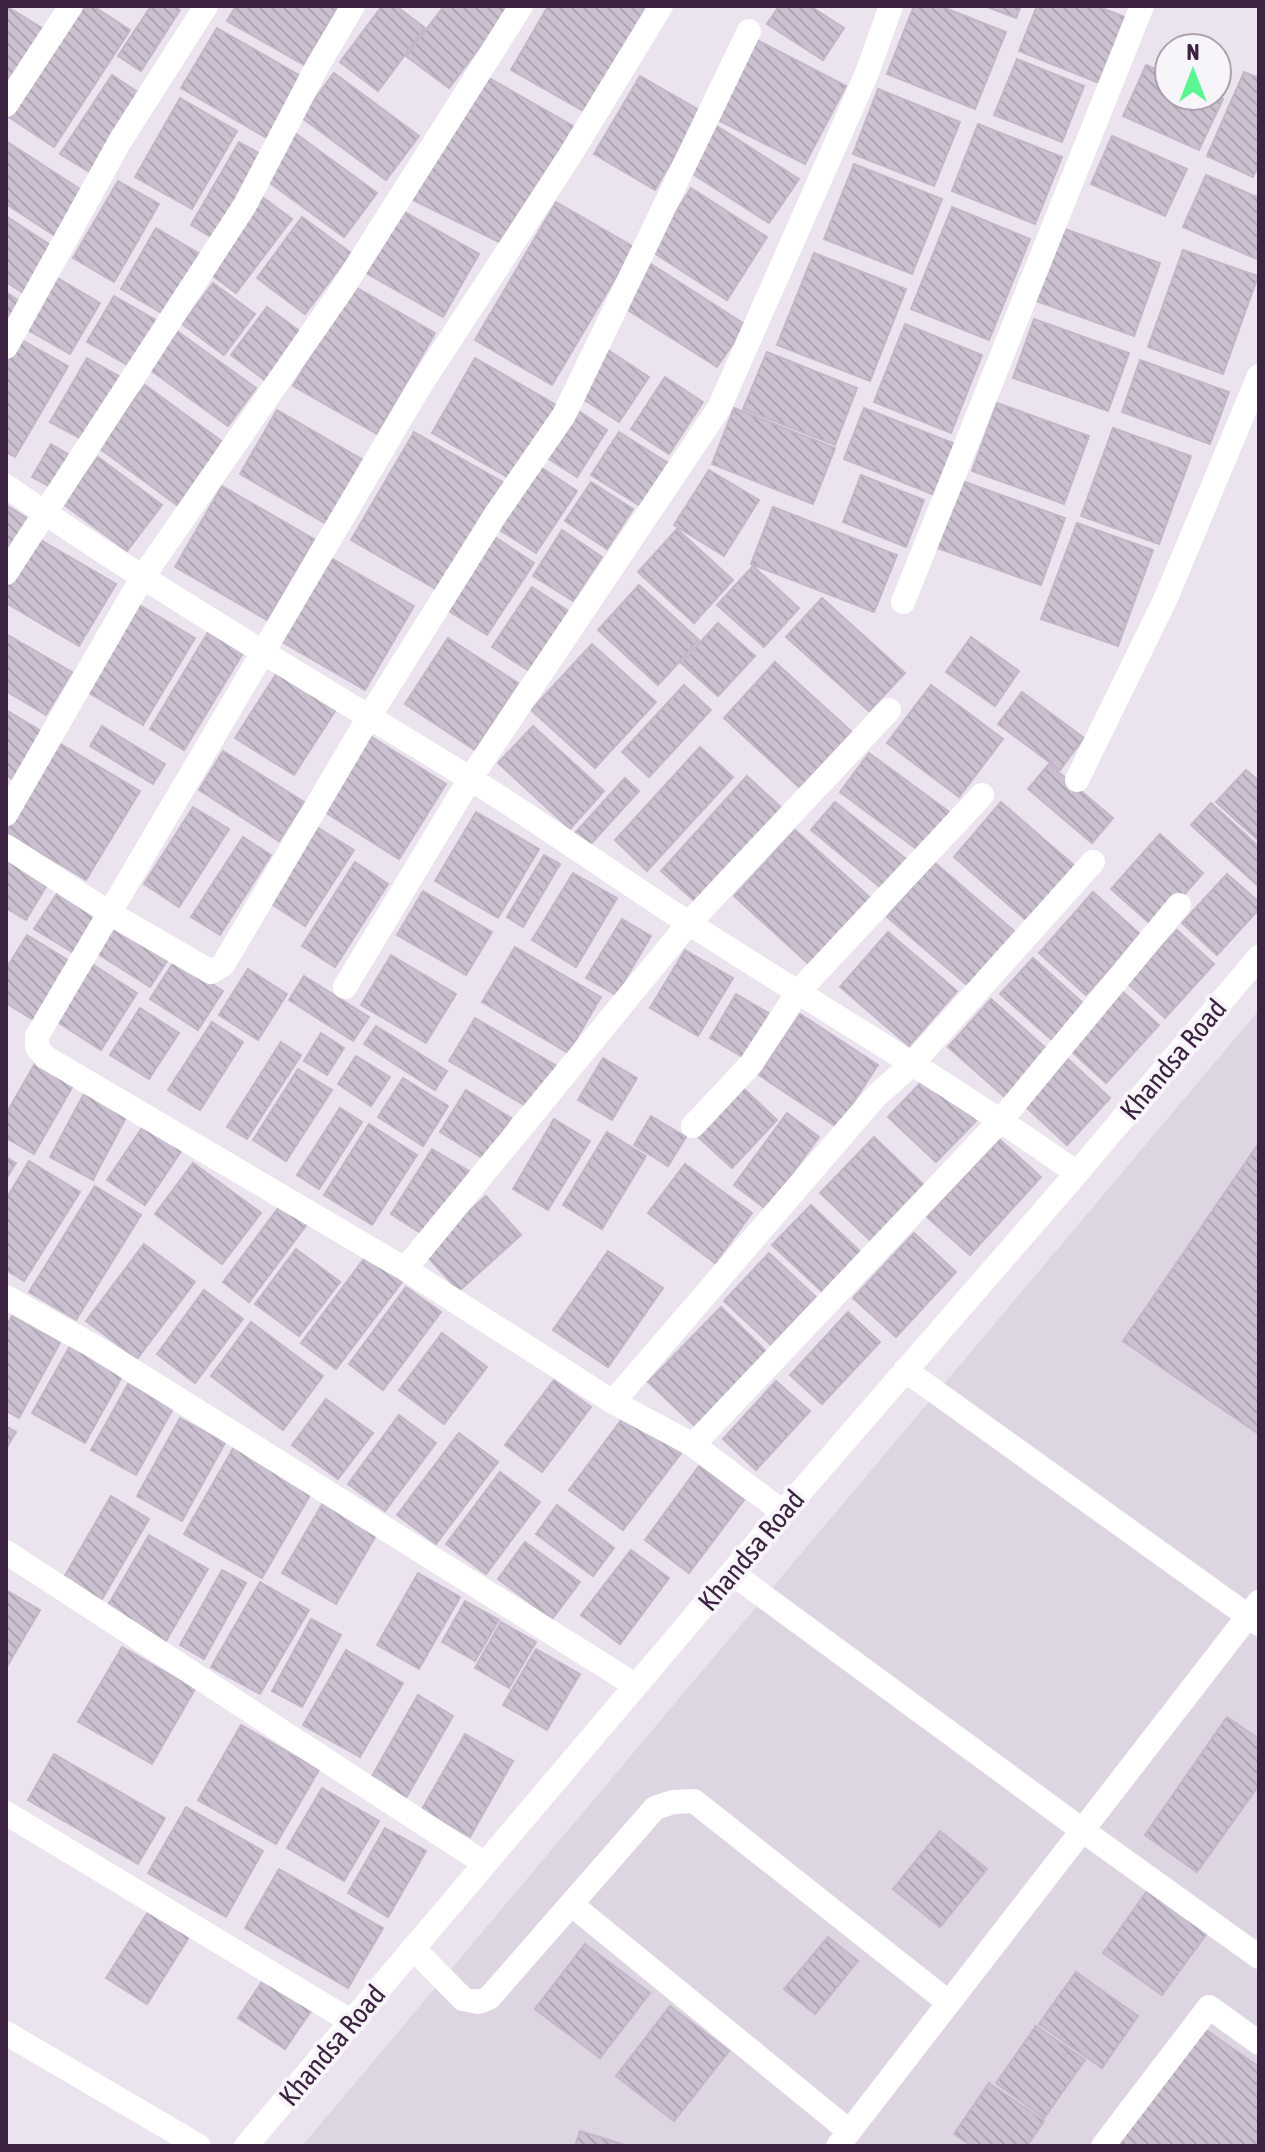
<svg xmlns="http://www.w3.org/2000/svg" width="1265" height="2152" font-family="'Asap Condensed',sans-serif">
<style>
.built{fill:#ded5e2}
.building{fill:url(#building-back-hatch);stroke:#c3b6c8;stroke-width:2}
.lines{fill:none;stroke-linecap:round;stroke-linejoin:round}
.minor{stroke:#fff;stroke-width:24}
.labels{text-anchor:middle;stroke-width:8;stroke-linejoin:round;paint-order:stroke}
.street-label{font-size:28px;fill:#3c2341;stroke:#f8f5fa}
</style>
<defs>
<pattern id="building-back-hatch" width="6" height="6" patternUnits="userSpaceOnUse" patternTransform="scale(2)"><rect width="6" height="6" fill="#cac0cf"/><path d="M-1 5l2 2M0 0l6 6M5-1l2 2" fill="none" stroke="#aea5b3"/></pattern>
</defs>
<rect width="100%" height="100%" fill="#ebe4ee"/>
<path class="built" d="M1259 1010V2146H302Z"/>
<path class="building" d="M6 6 47 31 6 93Z
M76 6H93L130 30 54 147 6 115Z
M151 6H174L180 10 141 71 118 56Z
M236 6H338L304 65 227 21Z
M382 6H396L425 28 378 91 340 62Z
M444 6H511L449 88 406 56Z
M548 6H638L645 10 585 112 511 70Z
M779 6H810L844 28 823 60 767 24Z
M914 6H940L1006 32 975 109 887 74Z
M985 6H1021L1016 18Z
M1037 6H1096L1125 17 1099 83 1019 51Z
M217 28 306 79 270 140 181 88Z
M757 40 846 86 805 164 716 119Z
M1017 59 1084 86 1062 142 994 115Z
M1146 65 1169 75V96H1217L1223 99 1199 150 1123 116Z
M1244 72 1259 78V163L1253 177 1207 156Z
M334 73 419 136 386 180 301 117Z
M482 74 575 127 499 242 409 198Z
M112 75 142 95 91 173 60 154Z
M640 76 701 111 655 190 594 154Z
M878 89 960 122 934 186 853 154Z
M180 98 237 131 192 209 135 177Z
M978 124 1062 157 1035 224 952 191Z
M717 126 799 179 769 223 688 171Z
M295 133 377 193 344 237 262 177Z
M1112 136 1187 169 1165 216 1091 184Z
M6 141 86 193 57 237 6 204Z
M239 142 266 157 218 241 191 225Z
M854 164 942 199 912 274 824 239Z
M1206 175 1259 198V260L1183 227Z
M118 181 159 204 114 282 73 258Z
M691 188 767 237 727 300 651 251Z
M261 196 292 219 236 293 205 270Z
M556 202 634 247 552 385 475 340Z
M952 207 1030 239 989 340 911 309Z
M403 211 479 254 443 317 366 273Z
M6 216 58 250 28 296 6 282Z
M302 217 351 253 305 314 257 278Z
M156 228 200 254 165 315 121 289Z
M1062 228 1160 263 1134 336 1036 301Z
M1183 250 1258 276 1223 374 1148 347Z
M814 253 906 289 870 381 777 345Z
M651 264 746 325 717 367 623 307Z
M56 277 100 303 70 354 26 329Z
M213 283 255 314 224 355 182 324Z
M352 285 435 333 377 434 293 386Z
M6 292 22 303 6 327Z
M114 296 163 324 136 370 87 342Z
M267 307 306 336 270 384 231 355Z
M1034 319 1129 353 1108 411 1013 378Z
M905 324 982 355 951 433 874 402Z
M177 331 256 388 228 426 149 369Z
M20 339 68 366 15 457 6 452V362Z
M608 350 649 377 619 422 578 396Z
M767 352 857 388 835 445 743 409Z
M87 358 122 378 85 441 50 422Z
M475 358 558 406 514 481 432 433Z
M1140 360 1229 392 1210 444 1122 412Z
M665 377 703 402 669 454 631 429Z
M145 385 224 443 177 505 99 448Z
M997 403 1089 436 1064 504 972 471Z
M574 408 607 430 577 477 543 455Z
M734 408 835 448 813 504 712 464Z
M864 408 958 445 937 496 844 459Z
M277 410 365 461 328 525 240 474Z
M1113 428 1191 456 1159 544 1081 516Z
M414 432 503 482 439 591 351 540Z
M619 432 673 466 645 509 591 475Z
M51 444 76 459 58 491 32 477Z
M98 457 162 505 127 551 63 504Z
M539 466 577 491 536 553 498 529Z
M709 470 759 500 724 556 674 525Z
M861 475 924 500 906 547 843 522Z
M962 481 1065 518 1041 585 937 548Z
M591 482 633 509 607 549 565 521Z
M222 486 314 539 267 620 175 567Z
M6 505 30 520 6 561Z
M773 507 897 555 874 612 751 564Z
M1077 523 1153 550 1118 646 1041 619Z
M677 529 733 580 694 623 638 572Z
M562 530 602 557 573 601 533 576Z
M34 536 116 584 79 646 6 603V583Z
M495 537 534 563 487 635 447 610Z
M331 558 414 606 365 690 282 642Z
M753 566 799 608 764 647 717 605Z
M639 585 699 640 658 685 598 630Z
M532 587 570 612 531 672 492 647Z
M822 598 905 673 869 711 786 637Z
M136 603 195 638 143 725 84 690Z
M718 623 755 656 718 696 681 663Z
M208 632 243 653 184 750 150 729Z
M6 634 72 672 46 715 6 691Z
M971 637 1019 671 995 706 946 672Z
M448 638 518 683 475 750 405 704Z
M592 644 656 702 595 768 531 710Z
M775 662 852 732 800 788 724 718Z
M280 668 339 705 294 775 235 738Z
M684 685 711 710 649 777 622 752Z
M931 685 1003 739 959 797 887 743Z
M1022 692 1084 738 1060 770 998 724Z
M6 710 46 734 17 782 6 775Z
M102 726 165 764 153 784 90 746Z
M533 726 604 791 570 829 498 763Z
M370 736 446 784 399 859 323 811Z
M59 743 140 791 86 880 6 832Z
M700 747 733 777 647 871 615 840Z
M223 751 304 802 279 841 199 790Z
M869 753 952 814 922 853 840 792Z
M1049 764 1113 818 1092 843 1028 789Z
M1246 770 1259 781V841L1216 802Z
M747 776 785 811 699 905 661 871Z
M625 778 639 791 589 846 575 833Z
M835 802 911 863 887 893 811 830Z
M1001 802 1075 866 1027 921 954 857Z
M1211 803 1259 847V887L1191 825Z
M193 807 229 829 179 907 144 884Z
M476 812 539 849 498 918 435 881Z
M315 826 354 850 305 926 267 901Z
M795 830 874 901 813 968 734 896Z
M1160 834 1203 873 1155 928 1111 889Z
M243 837 271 855 220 935 191 917Z
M6 854 50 880 26 920 6 908Z
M544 855 560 864 523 927 507 917Z
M355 862 388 884 335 967 302 946Z
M934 862 1020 936 973 990 887 917Z
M573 873 617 898 576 967 532 940Z
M1227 874 1259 902V909L1217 955 1182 923Z
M60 889 105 917 80 957 34 929Z
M423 891 492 932 466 975 397 935Z
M1093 892 1140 934 1086 995 1039 953Z
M116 919 171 955 150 987 95 952Z
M622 919 651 936 616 995 586 978Z
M1177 930 1214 964 1165 1018 1127 983Z
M888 932 957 991 909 1046 840 987Z
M27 935 76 965 40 1024 6 1003V969Z
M515 947 601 997 568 1053 482 1002Z
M685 950 733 978 698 1036 650 1008Z
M391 955 456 994 426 1043 361 1005Z
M1033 958 1084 1004 1052 1040 1000 994Z
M175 960 223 991 198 1030 150 999Z
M89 962 137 993 101 1050 53 1019Z
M248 969 287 994 258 1040 219 1015Z
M304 976 369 1017 353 1041 289 1000Z
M1122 991 1159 1025 1106 1083 1069 1049Z
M736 994 772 1015 746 1059 710 1038Z
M991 999 1049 1051 1006 1098 948 1047Z
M140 1008 179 1033 149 1079 110 1055Z
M800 1014 878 1065 837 1127 759 1075Z
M475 1018 557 1066 531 1109 449 1061Z
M212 1022 243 1042 200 1110 168 1090Z
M376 1026 447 1071 435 1090 364 1044Z
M321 1033 344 1048 327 1075 304 1061Z
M281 1042 301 1055 247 1139 227 1127Z
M356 1056 390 1077 371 1106 338 1084Z
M38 1058 77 1079 34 1154 6 1138V1114Z
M603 1058 637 1078 612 1120 578 1100Z
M1068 1059 1110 1098 1067 1145 1025 1106Z
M298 1069 332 1090 286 1161 253 1140Z
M928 1075 976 1121 936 1162 888 1117Z
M403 1078 448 1106 423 1146 378 1117Z
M742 1087 777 1120 732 1168 697 1136Z
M87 1088 130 1110 93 1180 50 1157Z
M466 1090 511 1118 484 1159 440 1132Z
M340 1108 362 1122 319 1189 297 1175Z
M787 1113 819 1137 766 1209 734 1185Z
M651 1116 686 1137 668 1166 634 1145Z
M554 1119 590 1141 548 1210 513 1189Z
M369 1124 417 1155 372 1225 324 1195Z
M144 1125 182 1150 145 1205 107 1180Z
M607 1132 646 1156 602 1229 563 1205Z
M874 1137 926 1187 872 1242 820 1193Z
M999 1139 1041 1177 970 1255 927 1217Z
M1259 1143V1434L1123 1341Z
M432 1149 469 1171 427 1237 391 1214Z
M6 1157 16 1163 6 1179Z
M29 1161 80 1192 24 1281 6 1270V1199Z
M193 1163 261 1213 222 1264 155 1214Z
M685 1164 752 1213 715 1263 648 1213Z
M95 1186 141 1215 76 1320 29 1292Z
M486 1196 521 1235 459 1291 423 1252Z
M285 1199 311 1219 249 1302 223 1282Z
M811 1205 866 1257 828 1297 772 1245Z
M914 1233 956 1272 896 1337 853 1298Z
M144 1244 195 1282 137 1359 86 1321Z
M296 1249 340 1282 299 1336 255 1304Z
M608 1251 663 1288 608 1367 553 1330Z
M769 1253 816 1297 771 1345 724 1301Z
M366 1256 402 1282 336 1369 301 1343Z
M406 1287 441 1312 383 1390 349 1364Z
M204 1290 243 1319 195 1383 157 1354Z
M721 1307 769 1354 698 1429 648 1382Z
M848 1312 880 1342 822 1404 790 1375Z
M12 1316 60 1343 19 1418 6 1411V1327Z
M251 1322 323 1376 283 1430 211 1376Z
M442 1333 487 1367 444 1424 399 1390Z
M71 1344 124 1373 85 1443 32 1413Z
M554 1380 591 1407 542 1472 505 1445Z
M776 1381 810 1411 756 1470 723 1439Z
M128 1384 173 1409 136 1475 91 1450Z
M326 1399 373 1433 338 1479 292 1445Z
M628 1411 682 1452 623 1530 569 1490Z
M399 1415 436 1443 385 1511 348 1484Z
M180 1418 225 1443 182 1521 137 1496Z
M6 1426 16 1432 6 1449Z
M459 1433 498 1462 436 1544 397 1515Z
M235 1445 313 1490 262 1578 184 1534Z
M699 1466 744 1500 689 1573 645 1540Z
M500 1472 540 1502 486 1574 446 1544Z
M111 1496 149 1519 101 1601 63 1579Z
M324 1501 378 1532 336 1604 282 1573Z
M557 1505 614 1548 593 1576 536 1534Z
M149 1535 208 1569 166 1641 107 1607Z
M525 1542 580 1582 552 1619 498 1579Z
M631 1550 669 1578 620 1644 581 1615Z
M222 1570 246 1583 204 1659 180 1645Z
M418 1573 460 1597 419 1669 377 1645Z
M260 1582 309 1610 260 1694 211 1667Z
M6 1590 40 1610 6 1668Z
M465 1601 499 1620 475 1661 442 1642Z
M311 1619 341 1635 302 1707 272 1691Z
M501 1622 536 1642 509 1688 475 1668Z
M122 1647 195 1689 152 1764 78 1722Z
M536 1649 580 1674 547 1730 503 1705Z
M346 1650 403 1683 360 1757 303 1725Z
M418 1695 453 1716 406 1798 371 1778Z
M1227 1717 1259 1739V1785L1197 1872 1145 1835Z
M241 1725 319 1770 276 1844 198 1800Z
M465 1734 513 1761 470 1837 422 1809Z
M54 1754 165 1818 138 1864 28 1800Z
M322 1788 379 1821 344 1881 287 1848Z
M186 1807 263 1851 226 1917 148 1873Z
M385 1828 426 1851 388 1917 348 1893Z
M940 1831 987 1869 940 1927 893 1889Z
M279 1869 383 1928 348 1988 245 1928Z
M1147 1891 1207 1933 1162 1995 1103 1953Z
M148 1912 189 1937 147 2004 106 1978Z
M828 1937 858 1961 815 2014 784 1989Z
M585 1944 650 1993 600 2058 535 2009Z
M1076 1972 1138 2016 1102 2068 1039 2024Z
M267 1974 315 2005 285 2049 238 2018Z
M670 2006 729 2051 674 2121 616 2076Z
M1196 2023 1259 2067V2146H1108Z
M1036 2026 1085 2060 1044 2118 996 2083Z
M989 2083 1044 2121 1027 2146H972L954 2134Z
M580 2131 628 2146H575Z"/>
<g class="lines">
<path class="minor" d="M661 6 569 157 418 389 37 1036V1047L45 1057 405 1269 613 1402 693 1445 783 1512
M6 105 71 6
M6 347 120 141 206 6
M6 486C155 590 312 681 466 776 542 823 615 876 690 924 819 1007 952 1085 1077 1173
M6 573 245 205 318 65 353 6
M903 602 1142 6
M1077 780 1166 598 1259 376
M6 814 142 578 341 291 521 6
M6 846 111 914 211 972 223 965 369 717 496 514 564 415 749 31
M345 987 470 779 719 408 867 73 891 6
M693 1126 751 1064 798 992 982 795
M405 1269 689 923 889 710
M6 1297 95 1347 635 1685
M905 1370 1259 1624
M613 1402 876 1096 911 1065 1093 862
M693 1445 1001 1120 1179 905
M6 1552 484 1863
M732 1573 1082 1830 1259 1957
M6 1813 352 2022
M571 1904 849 2131
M413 1948 463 1999 478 2002 489 1998 655 1808 673 1802 694 1801 948 2002
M6 2033 199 2146
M246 2146 783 1512 1077 1173 1259 957
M838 2146 1259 1602
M1103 2146 1209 2007 1259 2043"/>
</g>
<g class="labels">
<g class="street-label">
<text transform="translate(1173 1059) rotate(-50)" y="10">Khandsa Road</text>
<text transform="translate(751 1550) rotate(-50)" y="10">Khandsa Road</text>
<text transform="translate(332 2045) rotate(-50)" y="10">Khandsa Road</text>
</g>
</g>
<rect width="1265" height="2152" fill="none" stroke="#3c2341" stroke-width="16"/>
<g transform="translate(1193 72)"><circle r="38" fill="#f8f5fa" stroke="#ada1b0" stroke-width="2"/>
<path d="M0-6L14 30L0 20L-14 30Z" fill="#5bf594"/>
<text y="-12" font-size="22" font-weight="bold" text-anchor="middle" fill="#3c2341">N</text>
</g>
</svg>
